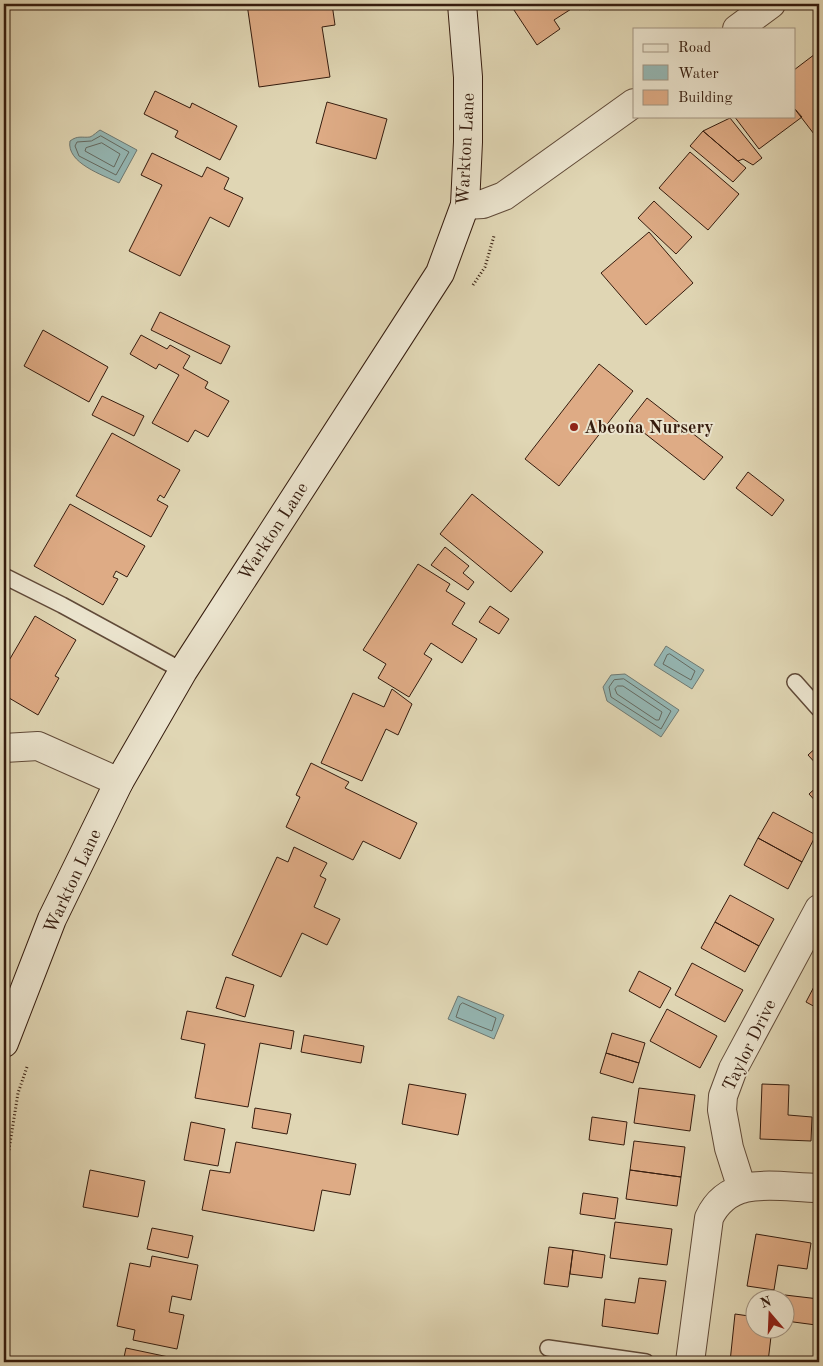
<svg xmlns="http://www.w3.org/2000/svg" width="823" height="1366" font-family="'Old Standard TT',serif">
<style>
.water{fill:#95b7b4;stroke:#6f7972}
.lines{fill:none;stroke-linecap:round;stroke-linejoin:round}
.shore{stroke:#656a61;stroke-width:1}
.building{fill:#deab85;stroke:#351c0e}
.lane-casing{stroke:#604a38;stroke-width:18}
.street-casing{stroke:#604a38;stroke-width:30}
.secondary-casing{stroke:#351c0e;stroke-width:30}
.path{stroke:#351c0e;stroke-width:3;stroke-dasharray:1 2.5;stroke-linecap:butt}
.lane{stroke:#ebe4ce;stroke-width:15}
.street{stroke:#ebe4ce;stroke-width:28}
.secondary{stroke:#ebe4ce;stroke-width:28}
.poi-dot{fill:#8f2418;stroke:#ebe4ce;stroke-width:2}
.labels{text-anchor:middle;stroke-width:4;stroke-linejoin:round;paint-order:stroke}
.street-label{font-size:18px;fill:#351c0e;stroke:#ebe4ce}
.poi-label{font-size:18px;font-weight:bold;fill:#351c0e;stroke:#ebe4ce;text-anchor:start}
</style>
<rect width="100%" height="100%" fill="#e0d6b4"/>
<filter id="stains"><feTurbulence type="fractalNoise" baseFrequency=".004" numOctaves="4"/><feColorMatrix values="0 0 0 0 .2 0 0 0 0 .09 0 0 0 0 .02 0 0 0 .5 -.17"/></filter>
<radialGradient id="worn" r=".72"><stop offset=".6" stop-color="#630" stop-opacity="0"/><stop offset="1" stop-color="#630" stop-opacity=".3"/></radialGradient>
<path class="water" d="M100 130 137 150 119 183C103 175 66 163 70 141 78 135 82 138 90 137 93 136 98 131 100 130Z
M666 646 704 670 692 689 654 665Z
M625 674 679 710 661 737 607 701 603 687 611 675Z
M458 996 504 1015 494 1039 448 1019Z"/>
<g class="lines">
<path class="shore" d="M101 136 129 152 116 175 79 156 75 146 77 142 91 141Z
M102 143 120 154 114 167 85 151 86 148Z
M670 654 695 671 691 680 663 664 667 655Z
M624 679 671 711 661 729 611 697 609 687 614 680Z
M618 686H623L662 712 659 720H656L617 694 615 689Z
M463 1003 496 1018 492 1031 456 1017 460 1005Z"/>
</g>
<path class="building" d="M247 4H332L335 25 322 27 330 77 259 87Z
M510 4H579L554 20 560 29 537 45Z
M585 4H598L589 10Z
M819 51V130L814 134 794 108V70Z
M155 91 190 108 192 103 237 126 220 160 175 137 178 131 144 114Z
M327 102 387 119 376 159 316 143Z
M794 108 802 117 759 149 734 116H794Z
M730 118 762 158 753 165 743 159 738 161 703 131Z
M703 131 746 168 733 182 690 146Z
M690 152 739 194 708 230 659 188Z
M152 153 202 177 207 167 229 178 224 189 243 198 229 227 210 217 180 276 129 251 162 185 141 175Z
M654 201 692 237 676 254 638 218Z
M649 232 693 283 646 325 601 273Z
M160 312 230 346 221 364 151 330Z
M43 330 108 367 89 402 24 366Z
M141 335 167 349 170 345 190 356 183 368 208 382 205 388 229 401 208 437 195 430 188 442 152 423 179 375 159 364 156 369 130 354Z
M599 364 633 391 559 486 525 459Z
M102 396 144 416 134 436 92 415Z
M647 398 723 457 704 480 629 421Z
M112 433 180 470 164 498 160 495 157 500 168 506 151 537 76 496Z
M748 472 784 500 772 516 736 488Z
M472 494 543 552 511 592 440 534Z
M70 504 145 546 127 577 116 571 113 577 118 579 103 605 34 566Z
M445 547 469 566 463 573 474 582 468 590 431 565Z
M418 564 450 584 446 591 465 603 452 624 477 639 462 663 431 643 424 654 432 659 409 697 378 678 386 664 363 650Z
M490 606 509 619 499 634 479 622Z
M35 616 76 640 55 676 59 678 38 715 4 695V669Z
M392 689 412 704 398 735 386 729 362 781 321 763 353 693 384 707Z
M819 745V767L808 755Z
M311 763 349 782 345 788 417 823 400 859 363 841 353 860 286 827 300 797 296 795Z
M819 785V805L809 794Z
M773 812 816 835 802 862 758 838Z
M758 838 802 862 788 889 744 865Z
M294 847 327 863 320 876 326 879 314 907 340 919 327 945 302 933 281 977 232 955 277 857 288 862Z
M730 895 774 919 759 946 715 922Z
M715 922 759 946 745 972 701 948Z
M692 963 743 990 725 1022 675 995Z
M639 971 671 988 660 1008 629 991Z
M226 977 254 985 245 1017 216 1008Z
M819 977V1009L806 1002Z
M667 1009 717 1036 700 1068 650 1041Z
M187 1011 294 1031 291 1049 260 1043 248 1107 195 1098 205 1044 181 1039Z
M612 1033 645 1043 639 1063 606 1053Z
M304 1035 364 1046 361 1063 301 1052Z
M606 1053 639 1063 633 1083 600 1073Z
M409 1084 466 1094 458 1135 402 1124Z
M762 1084 789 1085 788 1115 812 1117 811 1141 760 1139Z
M639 1088 695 1095 690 1131 634 1123Z
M255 1108 291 1114 287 1134 252 1128Z
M592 1117 627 1122 624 1145 589 1140Z
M191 1122 225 1129 218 1166 184 1160Z
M634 1141 685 1147 681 1177 630 1170Z
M236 1142 356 1164 350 1195 322 1190 314 1231 202 1210 210 1170 230 1173Z
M90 1170 145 1181 138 1217 83 1207Z
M630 1170 681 1177 677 1206 626 1199Z
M583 1193 618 1198 615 1219 580 1214Z
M615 1222 672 1229 667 1265 610 1258Z
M152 1228 193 1236 188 1258 147 1249Z
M756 1234 811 1243 807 1269 778 1265 774 1290 747 1286Z
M549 1247 573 1250 568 1287 544 1284Z
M573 1250 605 1255 602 1278 570 1274Z
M152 1256 198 1265 191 1300 172 1296 169 1312 184 1315 177 1349 133 1340 135 1330 117 1326 130 1263 150 1267Z
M639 1278 666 1281 658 1334 602 1326 605 1299 635 1303Z
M785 1295 819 1299 816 1325 786 1321Z
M735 1314 756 1317V1328H772L768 1362H730Z
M126 1348 178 1359 177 1362H123Z"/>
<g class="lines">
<g class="lane-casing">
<path id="lane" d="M4 576 62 605 183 671
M795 682 819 709
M548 1348 646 1362"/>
</g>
<g class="street-casing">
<path id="street" d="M737 29 771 4
M465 205 483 204 504 196 634 103
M4 748 38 746 119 782
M742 1189 729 1148 722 1110 723 1096 733 1069 819 909
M690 1362 709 1218C730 1173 779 1188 819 1188"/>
</g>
<g class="secondary-casing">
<path id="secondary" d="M4 1043 52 919 119 782 183 671 440 273 465 205 468 142V77L462 4"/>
</g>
<path class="path" d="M473 285 485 267 494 236
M4 1181 18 1093 27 1067"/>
<use href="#lane" class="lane"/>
<use href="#street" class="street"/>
<use href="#secondary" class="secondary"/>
</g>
<circle class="poi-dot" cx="574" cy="427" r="5"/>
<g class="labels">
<g class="street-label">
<text transform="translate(465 149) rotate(-87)" y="6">Warkton Lane</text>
<text transform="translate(273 531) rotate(-57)" y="6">Warkton Lane</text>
<text transform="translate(72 881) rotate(-65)" y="6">Warkton Lane</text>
<text transform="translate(749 1045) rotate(-64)" y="6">Taylor Drive</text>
</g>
<g class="poi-label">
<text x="584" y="433">Abeona Nursery</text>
</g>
</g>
<rect width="823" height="1366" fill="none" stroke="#e0d6b4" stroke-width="20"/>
<rect x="5" y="5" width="813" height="1356" fill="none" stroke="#351c0e" stroke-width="2.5"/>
<rect x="10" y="10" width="803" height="1346" fill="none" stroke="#351c0e"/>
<rect x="633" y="28" width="162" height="90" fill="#ebe4ce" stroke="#a29481"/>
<rect x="643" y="44" width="25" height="8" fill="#ebe4ce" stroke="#a29481"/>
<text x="678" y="52" font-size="15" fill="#351c0e">Road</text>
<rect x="643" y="65" width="25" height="15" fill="#95b7b4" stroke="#a29481"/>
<text x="678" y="78" font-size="15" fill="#351c0e">Water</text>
<rect x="643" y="90" width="25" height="15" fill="#deab85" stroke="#a29481"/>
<text x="678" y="102" font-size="15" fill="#351c0e">Building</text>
<g transform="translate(770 1314) rotate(341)"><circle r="24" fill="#ebe4ce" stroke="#a29481"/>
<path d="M0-4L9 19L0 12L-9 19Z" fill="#8f2418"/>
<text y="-8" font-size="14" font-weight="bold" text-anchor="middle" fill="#351c0e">N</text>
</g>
<rect width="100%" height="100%" filter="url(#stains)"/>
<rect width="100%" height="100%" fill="url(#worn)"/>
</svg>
